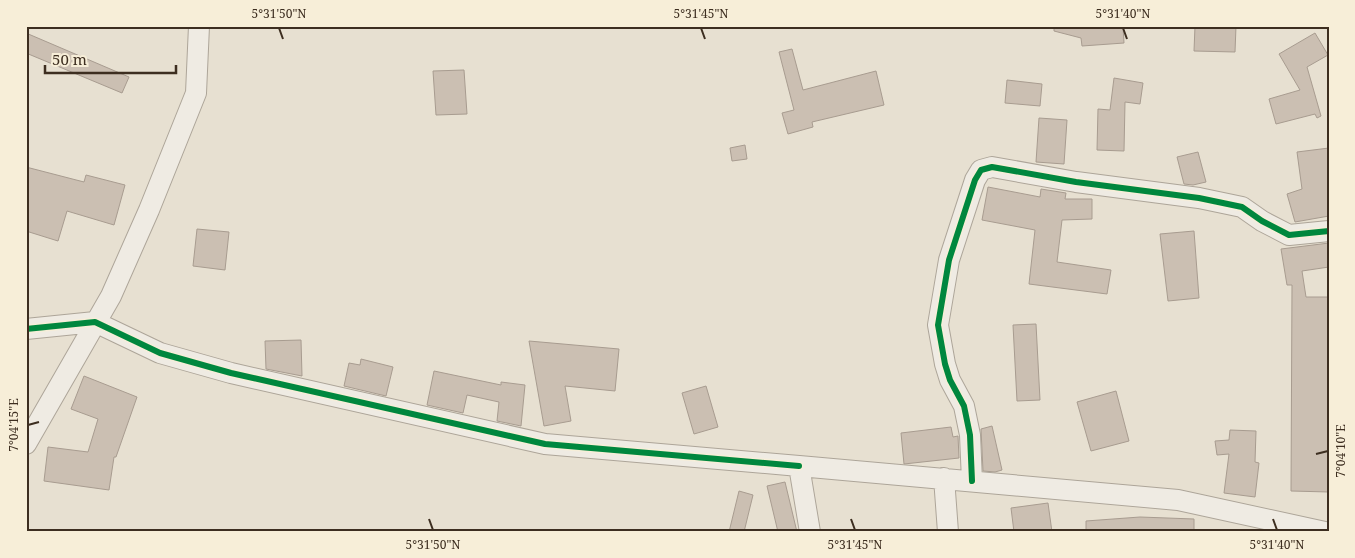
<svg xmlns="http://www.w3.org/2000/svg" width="1355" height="558" font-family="'Noto Serif',serif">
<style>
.building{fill:#cbbfb2;stroke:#a89c90}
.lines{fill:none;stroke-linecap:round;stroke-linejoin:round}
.minor-casing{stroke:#ada599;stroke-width:22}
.minor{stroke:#efebe3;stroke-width:20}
.cycleway-casing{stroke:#f7eed8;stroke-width:9}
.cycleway{stroke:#00873e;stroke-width:6}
.ticks{fill:none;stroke:#3d2e20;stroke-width:2}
.neatline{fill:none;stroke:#3d2e20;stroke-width:2}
.ticks-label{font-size:12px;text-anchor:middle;fill:#3d2e20}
</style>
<rect width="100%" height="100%" fill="#e7e0d1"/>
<path class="building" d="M1054 26H1123L1124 43 1082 46 1081 38 1054 31Z
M1195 26H1236L1235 52 1194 51Z
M26 33 129 77 122 93 26 53Z
M1315 33 1328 55 1307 67 1321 116 1317 118 1315 114 1276 124 1269 99 1300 90 1279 54Z
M792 49 803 90 876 71 884 105 812 122 813 127 788 134 782 113 794 110 779 52Z
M464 70 467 114 436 115 433 71Z
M1114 78 1143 83 1140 104 1125 102 1124 151 1097 150 1098 109 1110 110Z
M1007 80 1042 84 1040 106 1005 103Z
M1039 118 1067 120 1064 164 1036 162Z
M745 145 747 159 732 161 730 148Z
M1329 148V216L1295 222 1287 194 1302 189 1297 152Z
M1198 152 1206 182 1193 185 1184 184 1177 157Z
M26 167 84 182 86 175 125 185 114 225 67 211 58 241 26 231Z
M988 187 1040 197 1041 189 1066 193 1065 199H1092V219L1062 220 1057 262 1111 270 1107 294 1029 284 1035 230 982 220Z
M197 229 229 232 225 270 193 266Z
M1194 231 1199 298 1168 301 1160 234Z
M1329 243V267L1302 271 1306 297H1329V492L1291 491 1292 285H1287L1281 249Z
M1036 324 1040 400 1017 401 1013 325Z
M301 340 302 376 266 369 265 341Z
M529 341 619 349 615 391 565 386 571 421 544 426Z
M361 359 393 367 386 396 344 386 349 363 360 365Z
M434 371 501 385V382L525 385 521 426 497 421 499 402 467 395 463 413 427 405Z
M84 376 137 397 116 457H114L109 490 44 481 48 447 88 452 98 419 71 409Z
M706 386 718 427 694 434 682 393Z
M1116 391 1129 441 1091 451 1077 402Z
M992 426 1002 470 995 472 983 471 981 429Z
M951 427 953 437 958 436 959 458 904 464 901 433Z
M1230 430 1256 431 1255 462 1259 463 1255 497 1224 493 1229 454 1217 455 1215 441 1229 440Z
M785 482 797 532H778L767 486Z
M739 491 753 495 744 532H729Z
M1048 503 1052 532H1014L1011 508Z
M1140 517 1194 519V532H1086V521Z"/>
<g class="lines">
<g class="minor-casing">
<path id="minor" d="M26 329 95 322 160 353 231 373 545 444 799 466
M26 444 111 296 149 210 196 93 199 26
M944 478 948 532
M972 481 970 435 964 406 950 380 945 364 938 325 949 260 975 180 981 170 992 167 1076 182 1199 198 1242 207 1262 221 1289 235 1329 231
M810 532 799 466 1178 500 1325 532"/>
</g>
<use href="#minor" class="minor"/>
<g class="cycleway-casing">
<path id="cycleway" d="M26 329 95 322 160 353 231 373 545 444 799 466
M972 481 970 435 964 406 950 380 945 364 938 325 949 260 975 180 981 170 992 167 1076 182 1199 198 1242 207 1262 221 1289 235 1329 231"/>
</g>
<use href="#cycleway" class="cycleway"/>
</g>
<path class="ticks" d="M279 28 283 39M701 28 705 39M1123 28 1127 39M28 425 39 422M1316 454 1328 451M429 519 433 530M851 519 855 530M1273 519 1277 530"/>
<rect width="1355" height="558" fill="none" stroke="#f7eed8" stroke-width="55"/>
<path d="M45 65v8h131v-8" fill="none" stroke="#3d2e20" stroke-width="2.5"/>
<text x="52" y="65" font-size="15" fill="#3d2e20" stroke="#f7eed8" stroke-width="4" paint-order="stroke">50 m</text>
<rect x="28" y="28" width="1300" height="502" class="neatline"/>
<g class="ticks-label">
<text x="279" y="18">5°31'50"N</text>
<text x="701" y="18">5°31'45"N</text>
<text x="1123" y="18">5°31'40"N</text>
<text transform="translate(14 425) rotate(-90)" y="4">7°04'15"E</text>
<text transform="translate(1341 451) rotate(-90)" y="4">7°04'10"E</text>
<text x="433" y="549">5°31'50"N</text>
<text x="855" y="549">5°31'45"N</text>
<text x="1277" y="549">5°31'40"N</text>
</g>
</svg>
